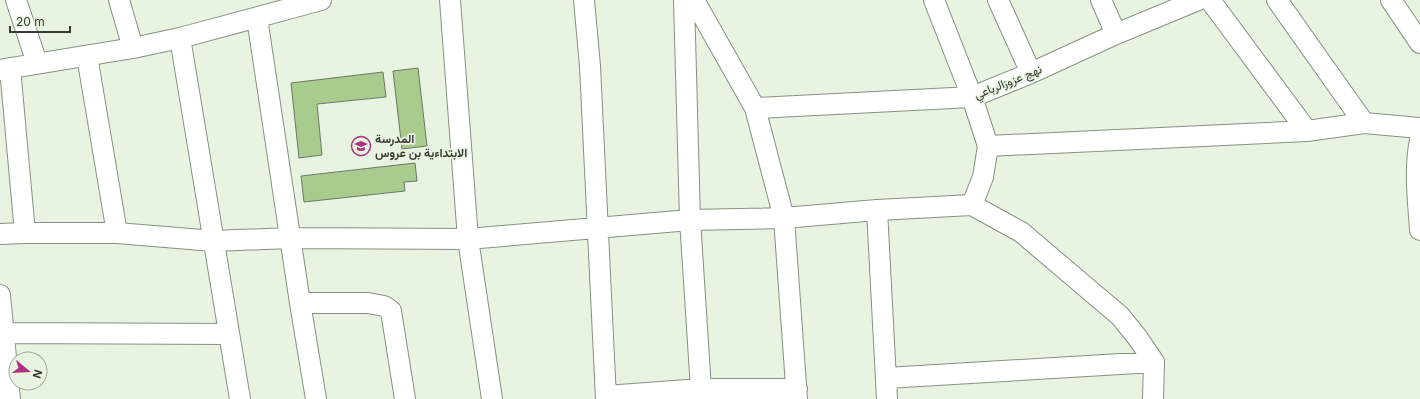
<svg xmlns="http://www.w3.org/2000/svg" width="1420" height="399" font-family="Inter,Vazirmatn,sans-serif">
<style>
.building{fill:#a8cc8d;stroke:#6e7768}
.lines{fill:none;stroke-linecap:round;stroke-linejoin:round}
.minor-casing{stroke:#879181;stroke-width:22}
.minor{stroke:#fff;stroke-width:20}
.labels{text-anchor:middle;stroke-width:3.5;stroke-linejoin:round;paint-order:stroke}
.street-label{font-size:12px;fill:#373b34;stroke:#e9f3e1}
.poi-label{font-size:12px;font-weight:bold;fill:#373b34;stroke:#e9f3e1;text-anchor:start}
</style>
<rect width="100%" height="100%" fill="#e9f3e1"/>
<path class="building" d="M418 68 427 146 402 149 393 71Z
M383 72 386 97 317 104 322 155 299 158 291 83Z
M415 163 417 181 404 182 405 191 304 202 301 176Z"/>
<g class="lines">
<g class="minor-casing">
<path id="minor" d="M16 0 37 63
M119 0 133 48
M450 0 468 239 492 399
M584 0 590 66 606 399
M684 0 690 220 701 389
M694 0 755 108 784 218 797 399
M934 0 972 97 988 146 983 177 972 205
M998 0 1031 73
M1101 0 1116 34
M1210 0 1307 131
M1277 0 1364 123
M1391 0 1420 43
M257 18 300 303 316 399
M180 38 240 399
M87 56 117 233
M10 68 25 233
M0 70 133 48 180 38 321 0
M755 108 972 97 1031 73 1116 34 1198 0
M1420 140C1414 170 1418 200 1420 230
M988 146 1307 131 1364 123 1420 128
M877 210 887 399
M0 234 25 233H117L214 241 290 238 468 239 690 220 784 218 877 210 972 205 1021 232 1120 316 1137 337 1154 362 1153 399
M0 295 10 399
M300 303H368L384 306 391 311 405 399
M4 333 229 334
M886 378 1154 362
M606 396 701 389H797"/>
</g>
<use href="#minor" class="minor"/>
</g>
<defs>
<g id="school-ring" transform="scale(1)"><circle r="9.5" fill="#e9f3e1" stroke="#b03180" stroke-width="1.5"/><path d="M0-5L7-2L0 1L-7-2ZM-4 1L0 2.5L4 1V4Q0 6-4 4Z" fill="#b03180"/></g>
</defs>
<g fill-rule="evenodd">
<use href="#school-ring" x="361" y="146"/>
</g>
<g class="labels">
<g class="street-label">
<text transform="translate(1008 82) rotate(-22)" y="4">نهج عزوزالرباعي</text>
</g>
<g class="poi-label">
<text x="375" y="143">المدرسة<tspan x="375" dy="14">الابتداءية بن عروس</tspan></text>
</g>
</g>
<g transform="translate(28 371) rotate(108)"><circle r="19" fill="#e9f3e1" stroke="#a2a99c"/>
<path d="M0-3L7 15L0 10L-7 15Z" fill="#b03180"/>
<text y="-6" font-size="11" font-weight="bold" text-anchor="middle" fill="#373b34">N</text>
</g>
<path d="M10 26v6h60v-6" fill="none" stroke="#373b34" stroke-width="2"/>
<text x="16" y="26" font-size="12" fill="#373b34" stroke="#e9f3e1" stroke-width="3" paint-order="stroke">20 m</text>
</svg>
